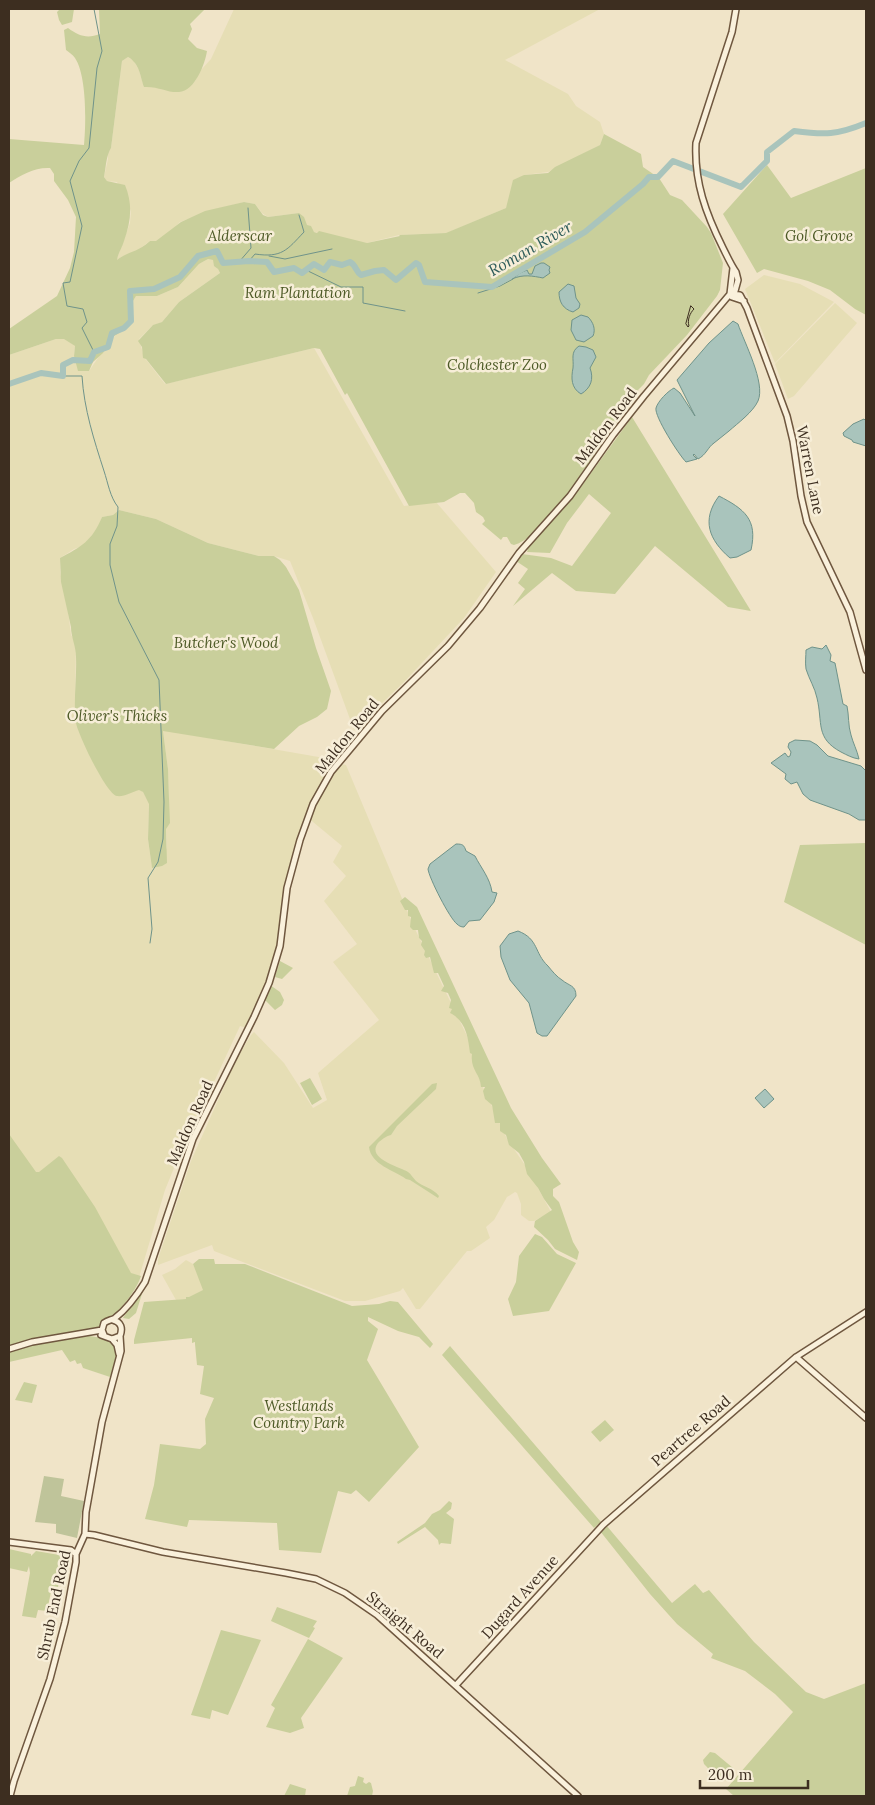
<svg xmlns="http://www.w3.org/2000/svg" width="875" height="1805" font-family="Lora,serif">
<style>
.farmland{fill:#e6deb5}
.green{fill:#c9cf9b}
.cemetery{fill:#bfc49a}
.water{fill:#a9c4bc;stroke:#6f938a}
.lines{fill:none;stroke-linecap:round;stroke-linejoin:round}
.stream{stroke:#6f938a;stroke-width:1}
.river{stroke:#a9c4bc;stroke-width:6}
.secondary-casing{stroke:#6f573f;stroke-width:8}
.secondary{stroke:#faf1dc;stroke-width:5}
.tram{stroke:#3d2e20;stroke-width:1}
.labels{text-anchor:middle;stroke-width:5;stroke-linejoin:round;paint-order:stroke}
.park-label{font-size:15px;font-style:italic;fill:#4d5a26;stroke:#f7eed8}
.street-label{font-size:15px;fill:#3d2e20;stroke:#f7eed8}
.water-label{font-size:16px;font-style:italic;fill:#2f5d5a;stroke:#f7eed8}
</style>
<rect width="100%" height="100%" fill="#f0e4c8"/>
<path class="farmland" d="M234 9H600L505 60 568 94 576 106 600 122 604 134 600 145 548 172 524 175 506 208 447 233 399 235 367 243 356 242 314 232 307 226 299 213 268 217 262 213 255 204 244 202 206 212 180 222 168 234 157 241H150L134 253 121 257 116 261 130 223 131 211 117 182 107 181 104 177 108 159V154L111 148 122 61 128 57 134 61 139 70 144 87H154L167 90 183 91 195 81 201 70 211 59Z
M208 259 213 260 220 273 179 302 162 322 152 326 139 339 144 357 165 384 314 348 404 506 436 502 496 572 464 618 404 682 354 730 313 618 290 561 274 556H259L208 543 156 519 119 510 113 515 102 517 98 528 83 546 74 549 60 558V572L67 603 71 635 76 642 75 712 79 732 101 777 125 795 139 789 143 792 149 803 148 839 152 868 167 848 166 828 169 808 168 769 163 730 330 759 336 763 346 765 414 927 470 1042 477 1074 507 1139 527 1168 551 1212 534 1221H529L521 1215V1204L517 1193 515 1192 507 1197 494 1220 486 1227 490 1238 471 1251H467L420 1309H416L403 1288 400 1291 365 1301H345L214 1251 212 1245 158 1265V1259L191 1161 235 1062 251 1035 254 1032 284 1063 313 1108 327 1100 318 1073 379 1020 333 962 357 944 324 901 346 876 333 862 342 846 307 817 298 839 285 887 278 947 268 978 247 1028 240 1026 174 1168 165 1190 138 1281 112 1297 122 1306 99 1327 83 1333 40 1337 9 1346V355L56 339 64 338 75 346 74 356 89 371 107 345 117 334 128 327 133 315V301L136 296H157L178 287 199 264Z
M764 275 800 284 834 302 775 363 745 289Z
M835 303 857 323 794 396 788 399 775 364Z
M186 1260 193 1264 204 1290 186 1299 176 1300 162 1275 175 1269Z"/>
<path class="green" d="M60 9H74L72 22 62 25 59 20 57 12Z
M99 9H205L190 24 192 29 188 39 197 48 207 51C205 64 195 91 179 92 168 93 158 86 144 87 140 76 140 64 128 57L122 61 111 148C106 156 106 167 104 177L107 181 125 185C133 205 131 221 124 241 122 248 118 253 117 260 128 251 137 253 150 241H156L181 222 205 211 244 202 255 204 263 215 268 217 299 213 304 217 307 225 311 226 314 232 317 233 319 231 367 243 400 236 399 235 446 233 506 208 513 180 524 175 548 173 555 167 600 145 604 134 641 154 643 167 659 178 670 195 682 200 707 227 711 233 723 263 720 290 717 296 687 335 649 375 644 384 638 390 639 392C626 409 613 427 601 445 583 470 543 537 514 545L511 544 507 537H503L501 540 482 524 485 521 483 517 476 512 474 503 465 493H460L444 502 409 506 347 393 345 395 320 349 314 348 166 384 146 359 143 358 142 347 138 341 153 325 162 322 179 302 220 273 218 269 214 266 213 260 208 259 199 264 178 287 157 296H136L133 301V315L128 327 113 337 103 353 93 362 89 371H78L74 356 75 346 64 339H56L9 355V329L57 296 70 268 74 252 76 217 68 200 54 181V174L50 168C35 167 21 175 9 183V139L84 145C86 124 87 76 75 58 73 55 69 52 66 50L64 30 68 28C79 36 87 39 100 34Z
M767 165 791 198 866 168V315L855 309 830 290 808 281 764 269 757 273 723 214Z
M632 417 751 611 728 607 655 546 615 594 576 591 552 573 513 606 525 589 518 583 528 569 516 561 522 554 551 558 572 566 611 513 589 494 567 523 550 553 527 552 529 546 572 499Z
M119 510 156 519 208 543 259 556H274L280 560 286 567 299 590 316 648 331 691 327 709 317 717 299 726 274 749 163 731 168 769 169 799 170 823 166 829 167 863 162 866 152 868 148 839 149 804 143 792 139 790C132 792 124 797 117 796 106 794 78 734 76 723 73 701 77 678 76 657 76 646 71 637 71 627L61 582 60 558C81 547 92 541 102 517L113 515Z
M866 843V945L784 902 800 845Z
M405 897 417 907 511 1108 542 1158 561 1184 553 1189V1196L559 1202 573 1242 579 1252 577 1260 555 1249 548 1240 534 1227 535 1221 552 1210 544 1199 538 1188 527 1174 524 1162 519 1153 509 1145 506 1135 500 1131V1123H495L492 1105 485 1099 483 1091 485 1087H481C480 1073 470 1070 472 1054L470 1053C468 1037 466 1021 450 1013L452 1009 449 1008 451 1000 448 993 441 991 444 986 438 973H434L430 957 426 958 424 955 425 951 421 945 422 941 419 938 418 930H413L410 927 411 917 408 916V910H405L400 901Z
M280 961 293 968 282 979 275 977Z
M270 985 280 992 284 1000 282 1005 275 1010 264 999Z
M310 1078 322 1099 312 1105 300 1083Z
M437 1083 436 1089 397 1126 391 1135C386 1136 381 1140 378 1143 366 1159 400 1167 408 1172 411 1174 413 1178 416 1181 423 1187 433 1188 439 1196L438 1198 410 1180 406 1179C394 1170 371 1165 369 1147L432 1084Z
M9 1134 36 1172H39L59 1156 62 1158 95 1207 131 1273 141 1276C135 1294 115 1317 99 1327 84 1337 60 1334 42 1337 31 1338 20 1343 9 1346Z
M535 1234 542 1237 557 1254 576 1263 549 1311 513 1316 508 1299 516 1282 519 1256Z
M199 1259H214L215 1264H245L352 1306 379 1304 390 1301 398 1302 433 1344 430 1348 419 1337 398 1331 368 1317V1321L378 1329 367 1360 419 1447 369 1502 356 1490 351 1494 338 1491 321 1553 279 1550 277 1523 189 1520 187 1527 145 1519 154 1485 160 1444 200 1449 206 1444 205 1419 214 1398 200 1394 204 1366 197 1365 195 1344V1342L192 1343V1338L134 1344V1340L144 1302 186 1299V1297H189L203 1290 193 1264Z
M145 1284 136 1313 129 1319 123 1318Z
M90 1336 107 1339 115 1345 117 1356 110 1377 83 1368 81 1363 77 1364 75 1360 70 1362 62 1350 9 1362V1351L43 1342Z
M450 1346 601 1522 594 1528 442 1355Z
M24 1382 37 1385 32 1403 15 1400Z
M605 1420 614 1430 600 1442 591 1432Z
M449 1501 452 1503 451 1509 446 1513 454 1519 451 1544 441 1543 439 1545 438 1540 425 1527 398 1544 397 1542 425 1523 432 1514 440 1510Z
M606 1525 672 1603 695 1584 703 1593 709 1590 754 1642 806 1692 824 1699 866 1683V1796H734L726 1789 793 1712 775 1694 745 1671 711 1658 713 1654 677 1624 650 1594 600 1531Z
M9 1549 31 1554V1556L36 1551 65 1556 58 1587H52L47 1611 38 1610 36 1618 22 1616 30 1573 29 1566 27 1572 9 1568Z
M277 1607 317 1621 313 1627 315 1628 309 1638 271 1621Z
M221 1630 261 1640 228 1715 212 1710 210 1719 191 1715Z
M308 1639 343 1658 301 1718 304 1728 290 1733 266 1727 275 1708 271 1705Z
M710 1752 715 1753 733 1768 735 1774C724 1789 713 1773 704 1764L703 1760Z
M358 1776 364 1778 363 1782 366 1784 369 1782 371 1783 373 1791 372 1796H347L350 1787 355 1786Z
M290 1784 306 1789 305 1796H284Z"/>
<path class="cemetery" d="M44 1476 64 1479 61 1496 84 1501 77 1538 56 1533V1524L35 1522Z"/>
<path class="water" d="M541 263H544L550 267 549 270 550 273 543 278C533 276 523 274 512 279L520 273 527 270 529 274H532L535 266Z
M568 284 574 286 576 298 580 304 579 308 573 312C563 309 559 302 559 292Z
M581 315 588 317C593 322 596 329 593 336L584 342 576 340 571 330 572 320Z
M733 321 738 324C744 342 766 383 758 401 753 412 738 423 729 431 724 435 719 439 714 443 708 447 706 455 698 459L694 454 693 455 697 459 686 462C679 455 654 416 656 408 658 401 668 391 674 388L680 393 695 416 677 380 709 343Z
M579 346 586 347 593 350 596 357 590 368C594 379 591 388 581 394 571 388 571 378 573 368 574 359 570 352 579 346Z
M864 419 866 421V446L853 442 852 440 844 436 843 433 853 424Z
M719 496C744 509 758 519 751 550L737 557 730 558C709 540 701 520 719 496Z
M826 645 831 655 830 661 835 663 843 704 847 706C849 715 848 726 851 735 853 743 857 750 859 759 852 758 847 755 841 752 815 738 823 723 817 698 815 688 809 679 806 669 805 662 806 656 806 650L812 647 822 649Z
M795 740 810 741 817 745 828 756 861 766 866 771V820H859L849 814 810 800 803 794 797 782 791 784 785 779 786 774 771 763 785 753 788 757 790 756 791 752 788 747 789 743Z
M456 844C463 844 464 845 466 851L475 856C481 868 490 878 492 892L497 893 494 902 480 920 469 921 464 927C461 927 459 926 457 924 450 919 429 878 428 869L430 864Z
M518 931C539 939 534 953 548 966 552 971 557 977 562 980 569 986 576 985 576 996L547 1036H542L537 1033 529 1003 510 980 501 957 500 946 509 934Z
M765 1089 774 1099 764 1108 755 1098Z"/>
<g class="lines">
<path class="stream" d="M94 9 102 51 97 68 89 148 79 161 70 181 82 226 70 282 63 283 67 306 83 309 87 322 82 328 94 352
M269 256 285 259 332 249
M249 261 255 254C282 258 287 250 304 232L299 215
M239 262 251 248 248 208
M306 270 341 287H363V303L405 311
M478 293 500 286 513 279
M63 376H82C84 409 94 440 104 471 108 483 110 497 118 507L117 526 110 544V565L119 602 159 680 164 802 163 839 158 862 148 878 152 929 150 943"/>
<path class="river" d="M9 384 41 373 63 376V365L73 360 90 361 94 352 108 347 112 333 124 328 131 321 130 291 154 289 180 277 198 256 217 251 223 263 249 261 267 262 274 272 294 268 302 273 314 264 324 270 330 262 342 265 350 262C356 265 356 272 361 275L375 271 384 270 396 280 416 263 419 265 425 282 492 287 585 232 643 184 649 177H658L673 161 741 187 767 161V152L794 131C825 135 837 135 866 123"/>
<g class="secondary-casing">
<path id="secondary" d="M730 294 733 268
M730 294 732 297 744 301
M731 294 740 295 747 308 787 416 793 441 801 496 807 522 850 612 866 670
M101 1335 112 1339 120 1336C123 1328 121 1322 113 1320
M104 1335 102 1330 104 1323C108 1320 112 1320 115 1318 127 1309 137 1295 145 1282L193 1139 254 1017 269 983 280 946 287 888 300 840 313 804 331 772 382 711 448 646 480 608 519 553 570 496 613 435 644 396 730 294 735 291 738 280 736 272C731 265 727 256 723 248 706 214 694 182 696 143L732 32 736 9
M112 1339 117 1345 119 1354
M9 1349 32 1342 102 1330
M796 1357 866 1418
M85 1534 94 1535 163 1552 286 1573 316 1579 345 1593 377 1615 578 1796
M9 1542 71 1550 76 1554
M456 1685 603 1525 796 1357 866 1312
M10 1796 14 1781 50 1679 65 1622 76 1562V1554L85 1534 86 1512 102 1422 121 1351 120 1336"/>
</g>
<use href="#secondary" class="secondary"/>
<path class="tram" d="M691 306 694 309C690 313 687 320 689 326L688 327 686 324Z"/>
</g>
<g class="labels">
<g class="park-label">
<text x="240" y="241">Alderscar</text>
<text x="819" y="241">Gol Grove</text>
<text x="298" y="298">Ram Plantation</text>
<text x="497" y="370">Colchester Zoo</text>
<text x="226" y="648">Butcher's Wood</text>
<text x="117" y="721">Oliver's Thicks</text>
<text x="299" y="1411">Westlands<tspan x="299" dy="17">Country Park</tspan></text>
</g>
<g class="street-label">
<text transform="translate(606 426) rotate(-53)" y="5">Maldon Road</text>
<text transform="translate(810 470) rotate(79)" y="5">Warren Lane</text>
<text transform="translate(347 736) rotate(-51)" y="5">Maldon Road</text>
<text transform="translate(190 1123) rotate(-66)" y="5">Maldon Road</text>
<text transform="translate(691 1431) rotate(-41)" y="5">Peartree Road</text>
<text transform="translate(520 1597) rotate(-48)" y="5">Dugard Avenue</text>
<text transform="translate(54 1605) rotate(-78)" y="5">Shrub End Road</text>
<text transform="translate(405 1625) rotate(40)" y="5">Straight Road</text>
</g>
<g class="water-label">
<text transform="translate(530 248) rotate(-30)" y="6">Roman River</text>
</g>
</g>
<rect width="875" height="1805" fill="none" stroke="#3d2e20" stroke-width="20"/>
<path d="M700 1780v8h108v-8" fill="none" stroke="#3d2e20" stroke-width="2.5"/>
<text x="708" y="1780" font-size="15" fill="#3d2e20" stroke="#f7eed8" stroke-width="4" paint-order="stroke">200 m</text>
</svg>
